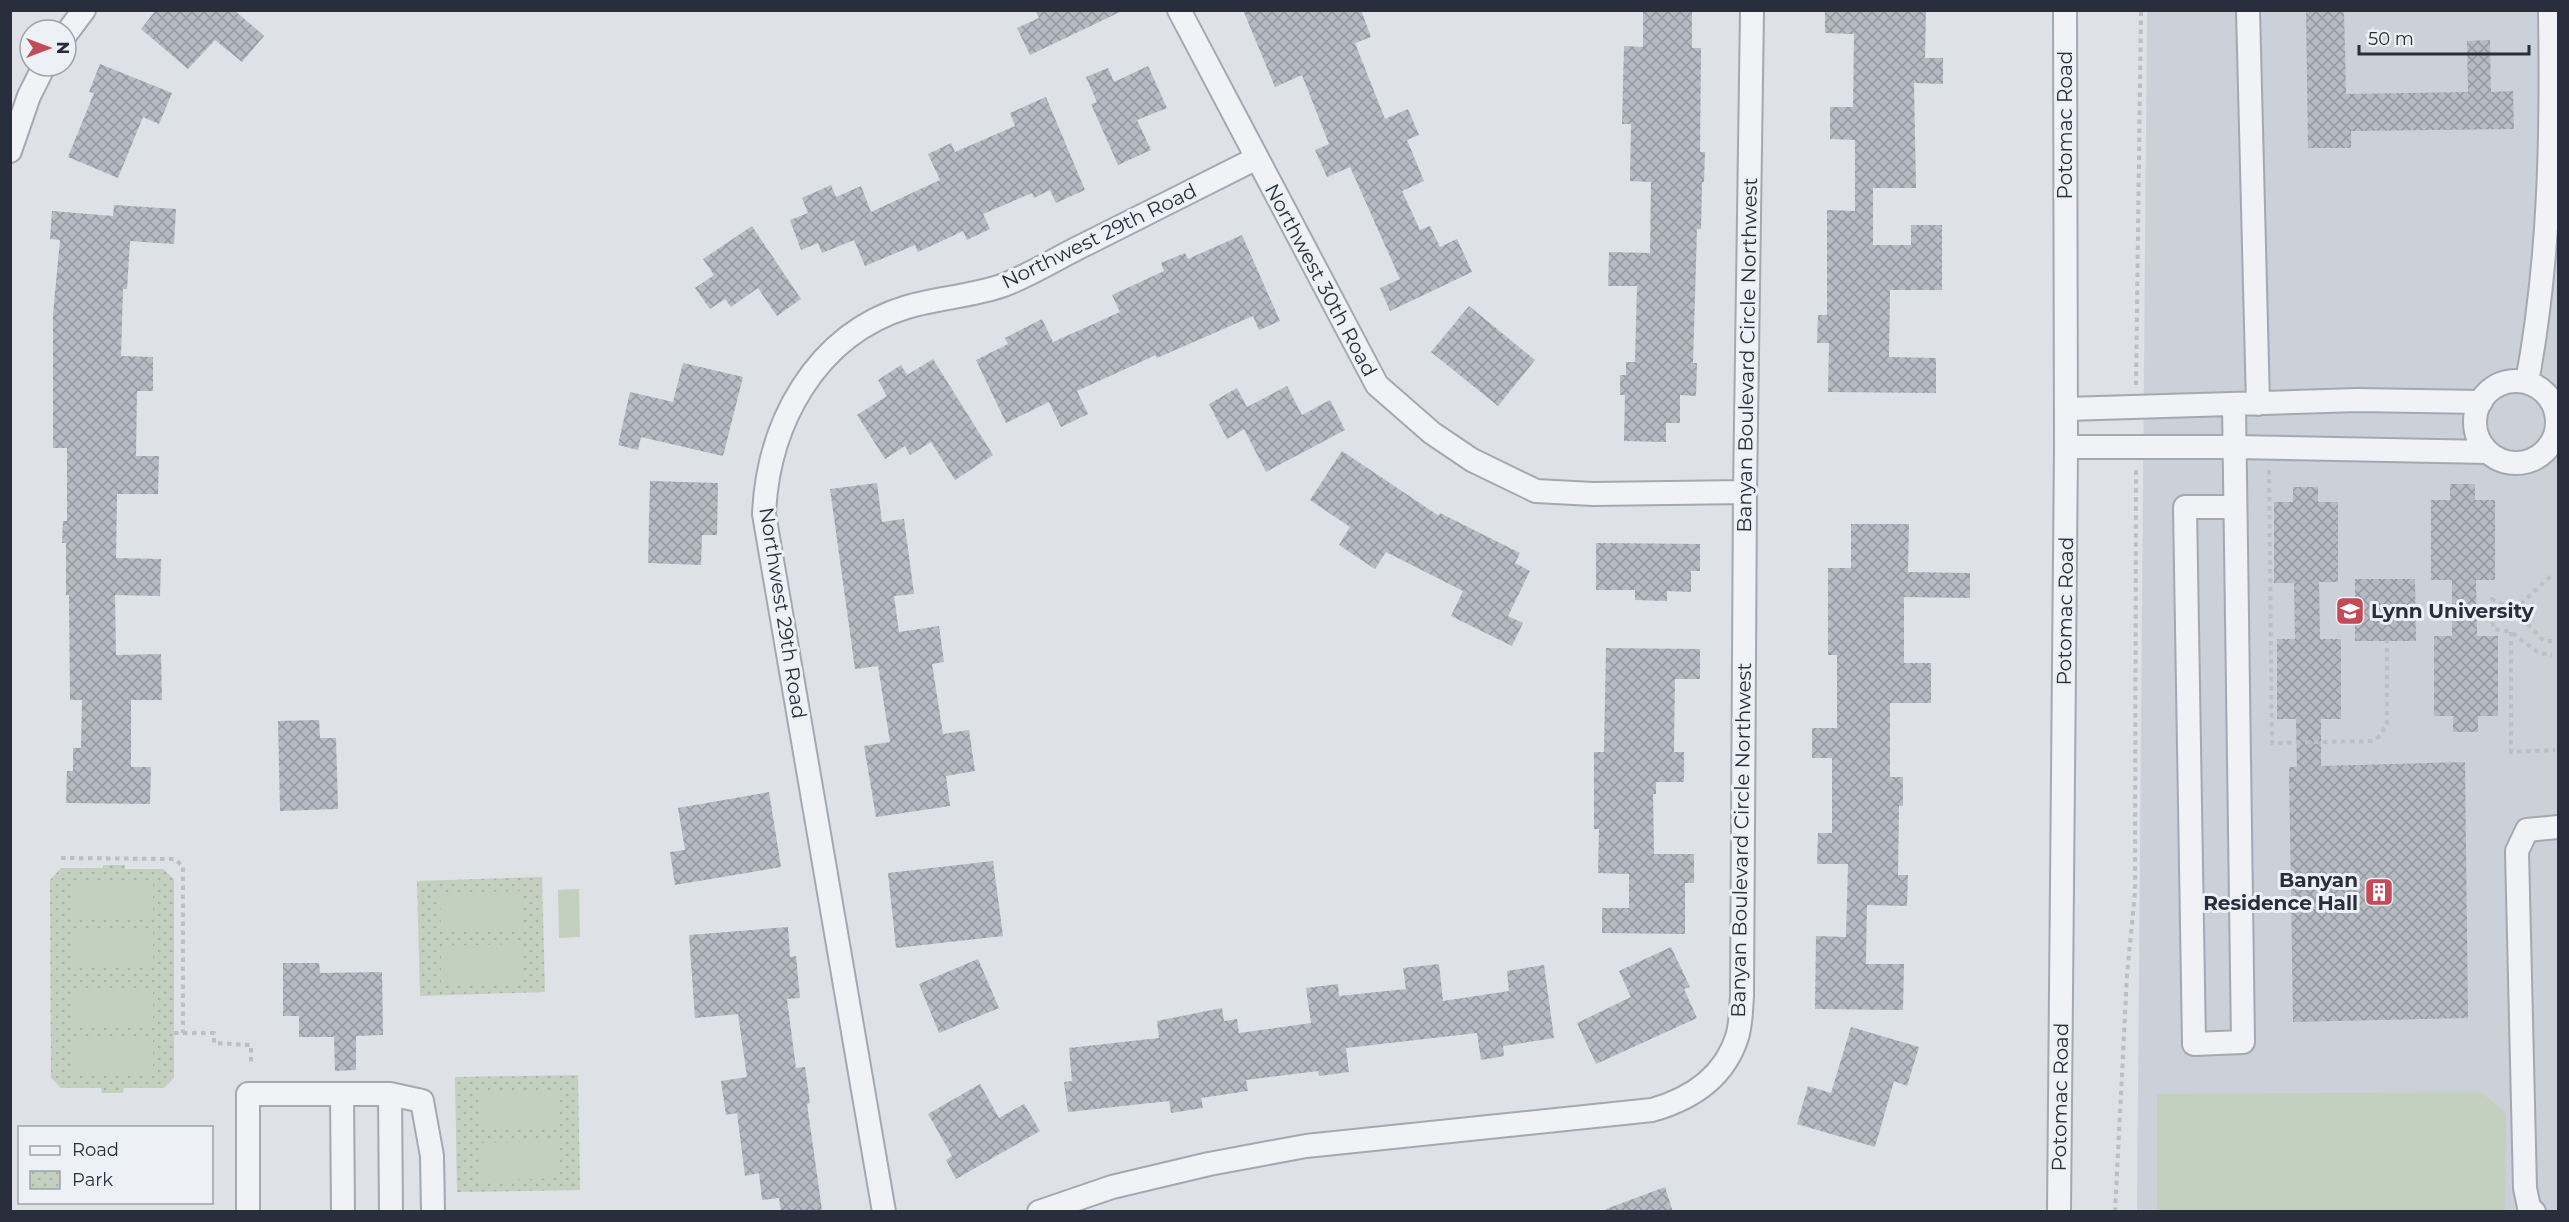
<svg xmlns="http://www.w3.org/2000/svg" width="2569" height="1222" font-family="Montserrat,sans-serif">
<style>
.built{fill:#ccd0d8}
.park{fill:url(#park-dots)}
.pitch{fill:#c3d0bf}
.building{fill:url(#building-cross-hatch)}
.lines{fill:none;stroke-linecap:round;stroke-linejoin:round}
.minor-casing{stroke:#a4a8b0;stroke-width:26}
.path{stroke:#bcbfc5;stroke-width:4;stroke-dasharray:4.5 4.5;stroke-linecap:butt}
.minor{stroke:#f0f2f5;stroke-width:22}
.labels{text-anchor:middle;stroke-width:6;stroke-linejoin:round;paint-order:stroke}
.street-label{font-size:20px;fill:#282e3c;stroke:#edf0f4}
.poi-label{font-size:20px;font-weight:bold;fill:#282e3c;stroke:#edf0f4;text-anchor:start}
</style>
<defs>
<pattern id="park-dots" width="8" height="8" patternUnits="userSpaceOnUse" patternTransform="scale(1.5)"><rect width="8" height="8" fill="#c3d0bf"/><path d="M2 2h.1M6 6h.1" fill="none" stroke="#a8b3a5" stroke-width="1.8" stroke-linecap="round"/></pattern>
<pattern id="building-cross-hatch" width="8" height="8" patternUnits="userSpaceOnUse" patternTransform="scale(1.5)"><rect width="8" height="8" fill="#b5bac3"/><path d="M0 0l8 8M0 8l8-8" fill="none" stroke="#9398a0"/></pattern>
</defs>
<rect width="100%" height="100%" fill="#dee1e6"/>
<path class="built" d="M2147 11H2558V1211H2137Z"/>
<path class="park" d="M103 865H125V869H163L174 879V1078L164 1088H124L123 1093H102L101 1088H61L51 1078 50 880 61 868H103Z
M542 877 545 992 420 996 417 881Z
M578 1075 580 1190 457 1192 455 1077Z"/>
<path class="pitch" d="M72 881H153V918H72Z
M579 889 580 937 559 938 558 890Z
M521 891V930L441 931 440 893Z
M153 930V967L73 968V931Z
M521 944 522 982 441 984V946Z
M73 988H153V1026H73Z
M73 1038H153V1075H73Z
M558 1090 559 1127 479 1129 478 1092Z
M2481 1092 2506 1113 2505 1211H2157V1094Z
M559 1141 560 1178 480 1181 479 1143Z"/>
<path class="building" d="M156 10H234L264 36 242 62 215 40 188 69 141 29Z
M1035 10H1124L1030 55 1017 28 1039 18Z
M1243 10H1361L1371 37 1355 43 1385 119 1408 109 1419 135 1407 140 1424 181 1402 191 1420 230 1430 226 1440 247 1457 239 1472 272 1390 311 1380 288 1400 279 1350 167 1327 177 1315 150 1329 144 1302 75 1275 87Z
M1643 10H1692V48H1701L1700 152H1705L1704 182H1702L1701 229H1697L1693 363H1697L1696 396 1680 395V423H1666V442L1624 441 1625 395H1620V375H1626V362H1635L1637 286H1608L1609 252 1650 253 1651 182 1630 181 1631 124H1622L1624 46 1643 47Z
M1825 10H1926L1925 58H1943V84L1914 83 1916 188H1873V245H1911V225H1942V290H1890L1889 357 1936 358V393L1828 392 1829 343H1817L1818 315H1827V210L1855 211V140L1830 139V107H1853L1854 34 1825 33Z
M2306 10H2344L2346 94 2468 92 2467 41 2490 40 2491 92 2513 91 2514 129 2351 131V148H2308Z
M100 64 172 93 159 124 143 117 118 178 68 157 94 93 89 92Z
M1148 66 1167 108 1137 120 1151 150 1118 165 1091 104 1097 102 1086 77 1108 68 1114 82Z
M1046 97 1085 190 1056 203 1050 190 1034 198 1032 193 983 214 990 229 967 240 963 231 918 252 915 245 865 266 854 240 822 253 818 243 801 250 790 220 808 213 802 198 831 185 836 197 861 186 871 212 940 180 928 154 951 143 955 152 1015 126 1010 113Z
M114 205 176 209 174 244 130 241 127 289H123L121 356 153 357V391H137L136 456H159L158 494H117L116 558 161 559 160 596 115 595 116 655 161 654 162 700H131V767H151L150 804 66 803 67 771H73V748H81L82 700H70L69 595H66V543H62L63 521H67V448H53V314L60 240 50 239 52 211 113 216Z
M752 226 801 299 777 316 758 288 731 307 725 299 710 309 695 288 714 275 703 259Z
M1242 235 1280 321 1259 330 1253 316 1157 358 1156 355 1077 391 1088 414 1061 427 1049 402 1006 423 976 360 1008 344 1005 338 1042 319 1053 342 1120 312 1112 295 1164 271 1161 263 1185 253 1188 259Z
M1469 306 1535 360 1498 406 1431 352Z
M933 359 993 455 955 480 931 442 910 455 905 446 885 459 857 415 887 396 878 380 901 365 907 375Z
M683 363 743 377 723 456 641 437 638 450 618 445 630 392 673 402Z
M1287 386 1302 415 1330 400 1345 430 1266 472 1244 429 1227 439 1209 404 1237 388 1247 407Z
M1342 451 1439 516 1440 513 1520 553 1515 563 1530 571 1508 616 1523 623 1512 646 1451 616 1463 591 1386 552 1375 569 1339 545 1350 527 1310 500Z
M650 481 718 483 717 535H702L701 565 648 563Z
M877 483 882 522 904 519 914 594 894 596 899 632 939 626 944 662 932 664 943 734 969 730 975 771 946 776 950 806 876 817 864 746 890 742 878 666 855 669 830 489Z
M2450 484H2475V500H2495V580H2476L2477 636H2498V716H2478V732H2453V716H2434V636H2452V580H2431V500H2450Z
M2293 487H2318V502H2338V582H2319L2320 639H2341V719H2321V766L2465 762 2468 1018 2293 1022 2289 767H2297L2296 719H2277V639H2295L2294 583H2274V502H2293Z
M1851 524H1909L1908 572 1970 573V598L1904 597V663H1931V703H1890V777H1903V806H1899L1898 875H1908L1907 906 1867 905 1866 964H1904L1903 1010 1815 1009 1816 936 1846 937 1848 864H1817L1818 833H1832V758H1812V728H1837V655H1828V568H1851Z
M1596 543 1700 544V571H1691V592L1667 591V601L1635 600V590H1596Z
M2355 579H2415L2416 641H2355Z
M1606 648 1700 649V679H1675L1674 752H1684V782H1656V794H1653L1654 854H1694V883H1685V934L1602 933V908H1629V874L1598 873 1599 829H1594V752H1604Z
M319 720 320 738H336L338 809 280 811 278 721Z
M769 792 781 867 675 885 670 852 685 850 678 808Z
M993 861 1003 936 896 948 888 873Z
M788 927 790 957 796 956 800 998 787 999 796 1068 805 1067 810 1103 807 1104 822 1210 812 1212H781L779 1198 762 1200 759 1173 745 1176 737 1113 726 1115 721 1081 747 1077 738 1014 695 1018 689 935Z
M1671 947 1690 987 1684 989 1697 1018 1596 1064 1577 1023 1631 997 1619 971Z
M978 959 999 1008 939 1033 919 984Z
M283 963H319L320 973 382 972 383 1035 356 1036V1070L335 1071 334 1037H299V1016H283Z
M1439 964 1443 1001 1509 991 1507 971 1544 965 1554 1038 1503 1046 1504 1056 1481 1060 1477 1033 1346 1048 1349 1072 1319 1076 1318 1071 1246 1080 1248 1091 1201 1098 1203 1108 1171 1113 1169 1101 1068 1112 1064 1082 1072 1081 1069 1048 1159 1038 1157 1021 1222 1008 1224 1021 1237 1019 1239 1033 1311 1023 1306 988 1338 984 1339 996 1406 989 1403 968Z
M1851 1027 1919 1047 1907 1086 1894 1081 1875 1147 1797 1124 1808 1086 1831 1093Z
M980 1084 999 1118 1024 1104 1040 1131 956 1179 946 1160 952 1156 928 1114Z
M1665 1187 1673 1212H1607L1606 1209Z"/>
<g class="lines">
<g class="minor-casing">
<path id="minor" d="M1179 10 1377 385 1432 433 1472 460 1536 491 1593 494 1745 492
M2248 10 2258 404
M66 34 84 10
M10 151 29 96 44 66
M2475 422a41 41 0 1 1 82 0a41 41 0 1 1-82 0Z
M2527 382C2550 259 2552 135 2550 10
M2234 405 2243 1042 2194 1044 2185 507H2235
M2066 409 2357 400 2481 402
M2066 447H2235L2488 452
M342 1094H390L422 1101 432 1156 433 1212
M390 1094 391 1212
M248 1212V1094H342L343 1212
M884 1212 764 514C768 424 815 335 907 307 938 298 973 296 1004 285 1032 274 1059 257 1086 244 1143 215 1200 187 1257 158
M1039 1212 1112 1187 1209 1164 1306 1146 1652 1110C1691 1099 1724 1078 1737 1037 1741 1025 1741 1009 1742 996L1745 492 1752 10
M2059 1212 2066 447 2065 10
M2534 1212 2529 1207 2525 1188 2517 851 2527 830 2558 827"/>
</g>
<path class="path" d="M2136 385 2141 10
M2269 470 2272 743 2372 741 2380 736 2387 723V641
M2514 610 2551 576
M2511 632V752L2555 750
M2552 641H2544L2514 610 2492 599 2493 629 2511 632 2539 653 2552 655
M61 858 174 859 183 866V1033
M174 1033H214V1043L251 1045V1063
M2115 1212 2127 975 2135 892 2136 467"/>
<use href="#minor" class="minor"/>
</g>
<defs>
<g id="university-square" transform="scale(1.5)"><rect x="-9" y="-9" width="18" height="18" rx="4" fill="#c44a57" stroke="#edf0f4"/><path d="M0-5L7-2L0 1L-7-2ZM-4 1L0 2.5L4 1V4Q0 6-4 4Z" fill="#fff"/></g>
<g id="building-square" transform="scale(1.5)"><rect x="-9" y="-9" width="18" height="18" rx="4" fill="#c44a57" stroke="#edf0f4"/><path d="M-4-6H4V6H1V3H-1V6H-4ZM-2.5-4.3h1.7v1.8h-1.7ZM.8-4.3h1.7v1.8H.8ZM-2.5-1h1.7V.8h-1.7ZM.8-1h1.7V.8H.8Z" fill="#fff"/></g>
</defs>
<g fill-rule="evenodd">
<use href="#university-square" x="2350" y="611"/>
<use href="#building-square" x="2379" y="892"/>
</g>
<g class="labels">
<g class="street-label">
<text transform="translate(2065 125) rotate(-90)" y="7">Potomac Road</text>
<text transform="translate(1099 236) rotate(-26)" y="7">Northwest 29th Road</text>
<text transform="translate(1321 280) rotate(62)" y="7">Northwest 30th Road</text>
<text transform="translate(1747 355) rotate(-89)" y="7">Banyan Boulevard Circle Northwest</text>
<text transform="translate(2065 611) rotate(-89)" y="7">Potomac Road</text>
<text transform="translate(783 613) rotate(81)" y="7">Northwest 29th Road</text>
<text transform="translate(1741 840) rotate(-89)" y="7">Banyan Boulevard Circle Northwest</text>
<text transform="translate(2060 1097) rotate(-89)" y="7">Potomac Road</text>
</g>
<g class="poi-label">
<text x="2371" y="618">Lynn University</text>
<text x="2358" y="887" text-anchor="end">Banyan<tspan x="2358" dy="23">Residence Hall</tspan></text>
</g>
</g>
<rect width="2569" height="1222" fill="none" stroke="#282e3c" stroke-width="24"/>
<rect x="18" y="1126" width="195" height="78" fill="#edf0f4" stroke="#9ea2aa" stroke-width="1.5"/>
<rect x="30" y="1146" width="30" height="9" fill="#f0f2f5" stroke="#9ea2aa" stroke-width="1.5"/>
<text x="72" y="1156" font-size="18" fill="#282e3c">Road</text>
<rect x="30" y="1171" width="30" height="18" fill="url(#park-dots)" stroke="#9ea2aa" stroke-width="1.5"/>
<text x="72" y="1186" font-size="18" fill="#282e3c">Park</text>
<g transform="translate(48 48) rotate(90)"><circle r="28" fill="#edf0f4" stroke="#9ea2aa" stroke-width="1.5"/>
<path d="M0-4.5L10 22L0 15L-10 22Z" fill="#c44a57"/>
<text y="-9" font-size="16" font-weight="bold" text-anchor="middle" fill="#282e3c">N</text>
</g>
<path d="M2359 45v9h170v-9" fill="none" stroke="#282e3c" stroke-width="3"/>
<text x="2368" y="45" font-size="18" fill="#282e3c" stroke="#edf0f4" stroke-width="4.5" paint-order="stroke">50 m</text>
</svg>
